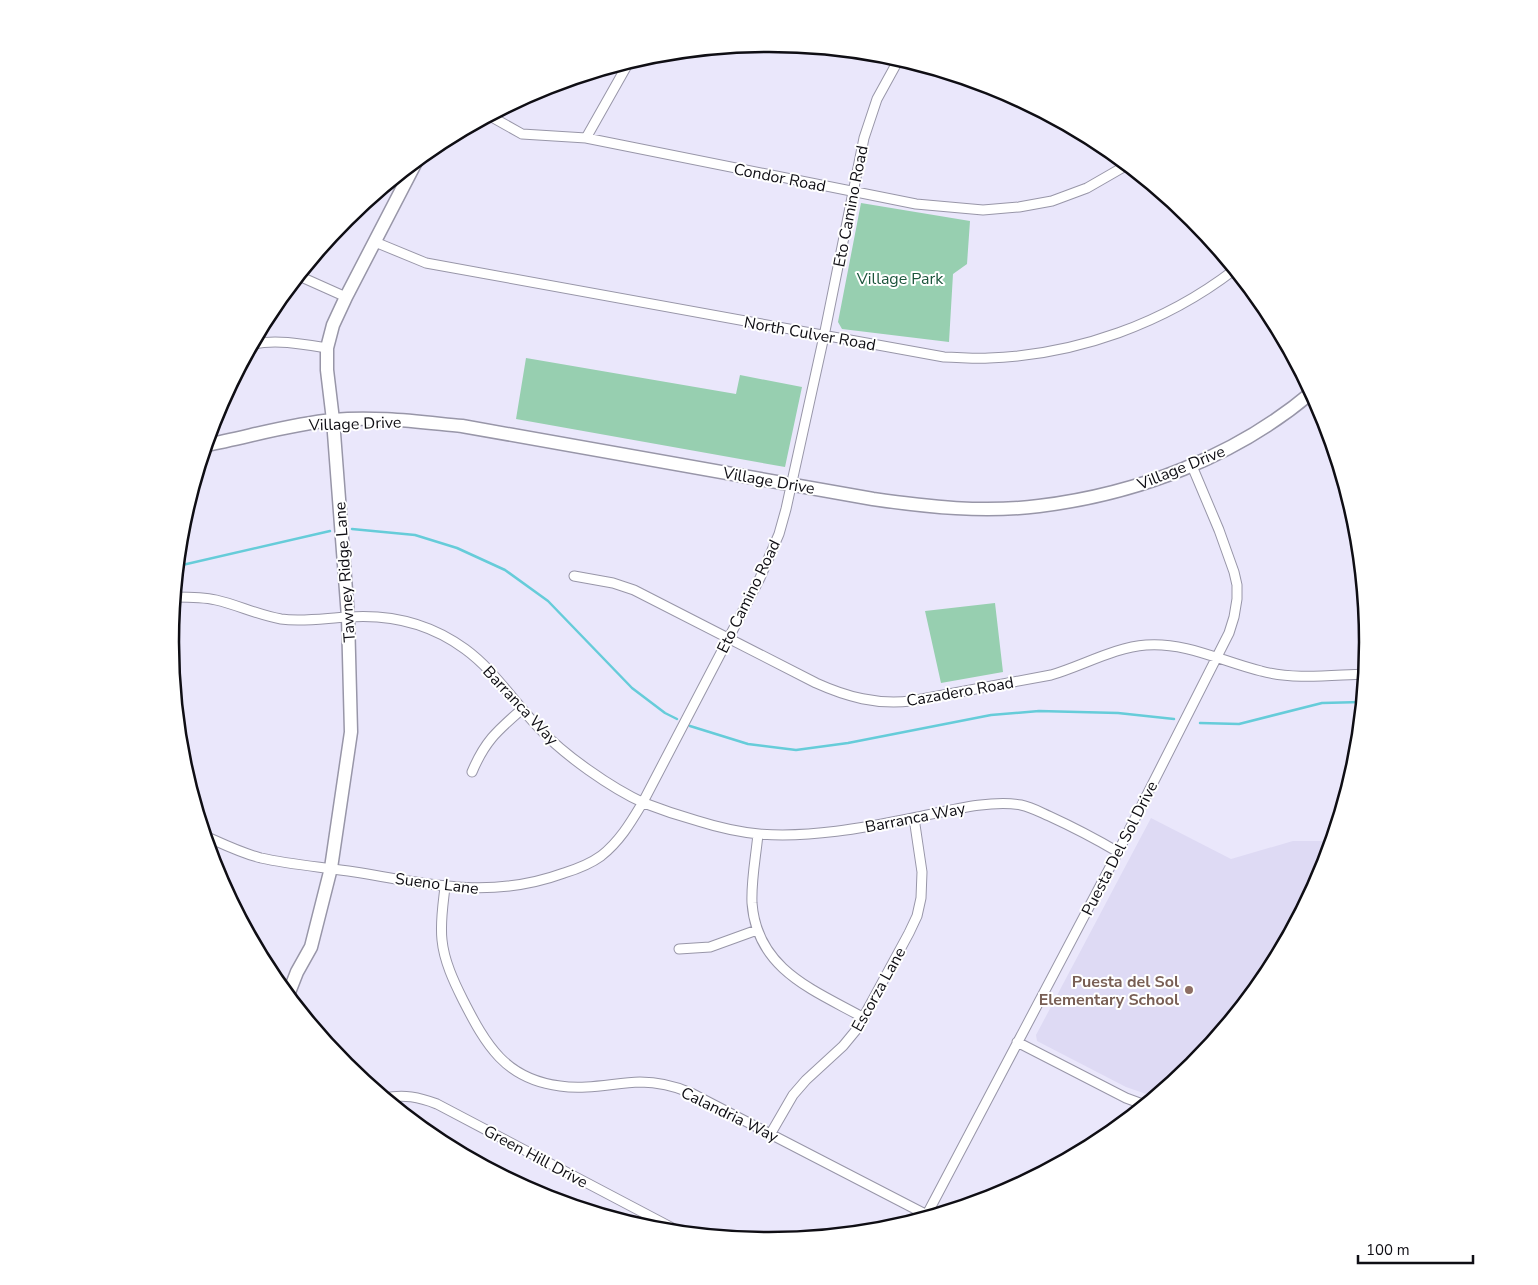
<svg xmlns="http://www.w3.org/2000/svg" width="1538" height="1285" font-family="'Nunito Sans',sans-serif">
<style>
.built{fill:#dedaf4}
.green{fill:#97cfb0}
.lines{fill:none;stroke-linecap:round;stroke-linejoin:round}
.stream{stroke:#66ccd9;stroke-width:2.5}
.street-casing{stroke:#9896a8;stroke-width:11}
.secondary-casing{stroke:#9896a8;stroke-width:15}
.street{stroke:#fff;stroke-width:9}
.secondary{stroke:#fff;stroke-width:12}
.education-dot{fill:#8d6e63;stroke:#fff;stroke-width:2}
.labels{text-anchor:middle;stroke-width:4;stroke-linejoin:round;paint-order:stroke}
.street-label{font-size:16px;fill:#0f0e14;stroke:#fff}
.park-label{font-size:16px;fill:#1b553b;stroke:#fff}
.education-label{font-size:16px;font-weight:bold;fill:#785e54;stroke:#fff;text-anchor:end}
.rim{fill:none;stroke:#0f0e14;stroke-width:2.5}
</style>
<rect width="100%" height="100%" fill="#eae7fb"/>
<path class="built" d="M1151 818 1231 859 1293 841H1331L1322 872 1267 975 1192 1066 1155 1097 1126 1087 1037 1041 1036 1035Z"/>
<path class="green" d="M861 203 970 221 967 264 953 274 949 342 842 329 838 322Z
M526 358 736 394 740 375 802 387 785 467 516 419Z
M995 603 1003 672 941 683 925 611Z"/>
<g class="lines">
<path class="stream" d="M352 529 415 535 457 548 505 570 548 601 632 688 665 713 677 719
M178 566 330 531
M1200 723 1239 724 1322 703 1362 702
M690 726 748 744 796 750 848 743 991 715 1039 711 1118 713 1174 719"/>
<g class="street-casing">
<path id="street" d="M490 116 522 134 586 138 916 204 983 210 1019 207 1052 201 1087 188 1127 165
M586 138 629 62
M375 242 426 263 944 357C959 357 974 359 989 358 1077 355 1165 323 1234 270
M299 276 346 297
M253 344C277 339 303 344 327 348
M574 576 613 583 634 590 816 683C847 697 877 705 911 701L1051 675C1082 666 1115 647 1146 645 1187 642 1223 662 1261 671 1294 680 1331 675 1365 674
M175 597C188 597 203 597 216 600 238 605 258 615 281 619 303 622 326 618 348 617 390 614 431 624 465 649 494 670 514 702 539 728 564 755 611 788 644 803 662 810 680 816 698 821 717 827 739 832 759 834 810 838 863 828 913 818 944 812 990 799 1021 805 1031 807 1040 812 1049 816 1073 827 1096 839 1118 852
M472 772C485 741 497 731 522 709
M758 834C756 856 751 880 752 903 757 970 814 990 864 1018
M205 836C223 844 241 853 261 858 292 865 324 867 355 872 429 884 490 900 564 873 577 869 590 864 601 856 620 841 631 822 643 802L760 578 779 534 786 509 824 336 864 138 877 99 899 59
M445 887C443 905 440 922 442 940 444 961 454 982 463 1000 486 1045 505 1079 560 1086 587 1090 614 1083 640 1082 658 1082 675 1086 691 1093L927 1215
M679 949 710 947 757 930
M1017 1042 1126 1098 1145 1105
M384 1098C404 1094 419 1097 437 1104L682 1233
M771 1133 793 1095 806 1080 843 1046 857 1029 909 933 917 916 921 898 922 872 914 818
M925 1218 1118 852 1229 633 1234 617 1237 599V585L1234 572 1219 530 1192 466"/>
</g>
<g class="secondary-casing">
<path id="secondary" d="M206 445C248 437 290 424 333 420 376 416 419 422 462 426L873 499C928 507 984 513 1039 506 1137 494 1235 457 1311 393
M288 995 297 972 311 947 331 868 351 732 348 617 333 420 327 370V348L333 325 346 297 417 160"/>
</g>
<use href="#street" class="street"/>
<use href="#secondary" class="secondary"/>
</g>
<circle class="education-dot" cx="1189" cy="990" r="5"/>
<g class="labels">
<g class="street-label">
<text transform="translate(780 177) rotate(11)" y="6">Condor Road</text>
<text transform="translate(850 206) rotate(-79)" y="6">Eto Camino Road</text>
<text transform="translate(810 333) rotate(10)" y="6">North Culver Road</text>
<text transform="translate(355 423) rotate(-2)" y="6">Village Drive</text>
<text transform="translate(1181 467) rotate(-22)" y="6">Village Drive</text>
<text transform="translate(769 480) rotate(10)" y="6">Village Drive</text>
<text transform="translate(344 572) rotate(-94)" y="6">Tawney Ridge Lane</text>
<text transform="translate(748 596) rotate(-64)" y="6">Eto Camino Road</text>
<text transform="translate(960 691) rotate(-10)" y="6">Cazadero Road</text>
<text transform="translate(521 705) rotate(47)" y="6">Barranca Way</text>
<text transform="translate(915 817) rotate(-11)" y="6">Barranca Way</text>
<text transform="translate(1119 848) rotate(-63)" y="6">Puesta Del Sol Drive</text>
<text transform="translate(437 883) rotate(7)" y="6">Sueno Lane</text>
<text transform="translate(878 989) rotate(-61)" y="6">Escorza Lane</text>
<text transform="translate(730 1114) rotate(26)" y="6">Calandria Way</text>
<text transform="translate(536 1156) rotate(28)" y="6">Green Hill Drive</text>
</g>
<g class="park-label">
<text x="900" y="284">Village Park</text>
</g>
<g class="education-label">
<text x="1179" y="987">Puesta del Sol<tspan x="1179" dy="18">Elementary School</tspan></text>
</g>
</g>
<path d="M0 0H1538V1285H0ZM179 642a590 590 0 1 1 1180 0a590 590 0 1 1-1180 0Z" fill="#fff" fill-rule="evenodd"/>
<path class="rim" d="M179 642a590 590 0 1 1 1180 0a590 590 0 1 1-1180 0Z"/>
<path d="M1358 1255v8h115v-8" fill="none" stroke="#0f0e14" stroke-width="2.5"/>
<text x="1366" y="1255" font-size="15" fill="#0f0e14" stroke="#ffffff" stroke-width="4" paint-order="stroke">100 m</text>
</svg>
